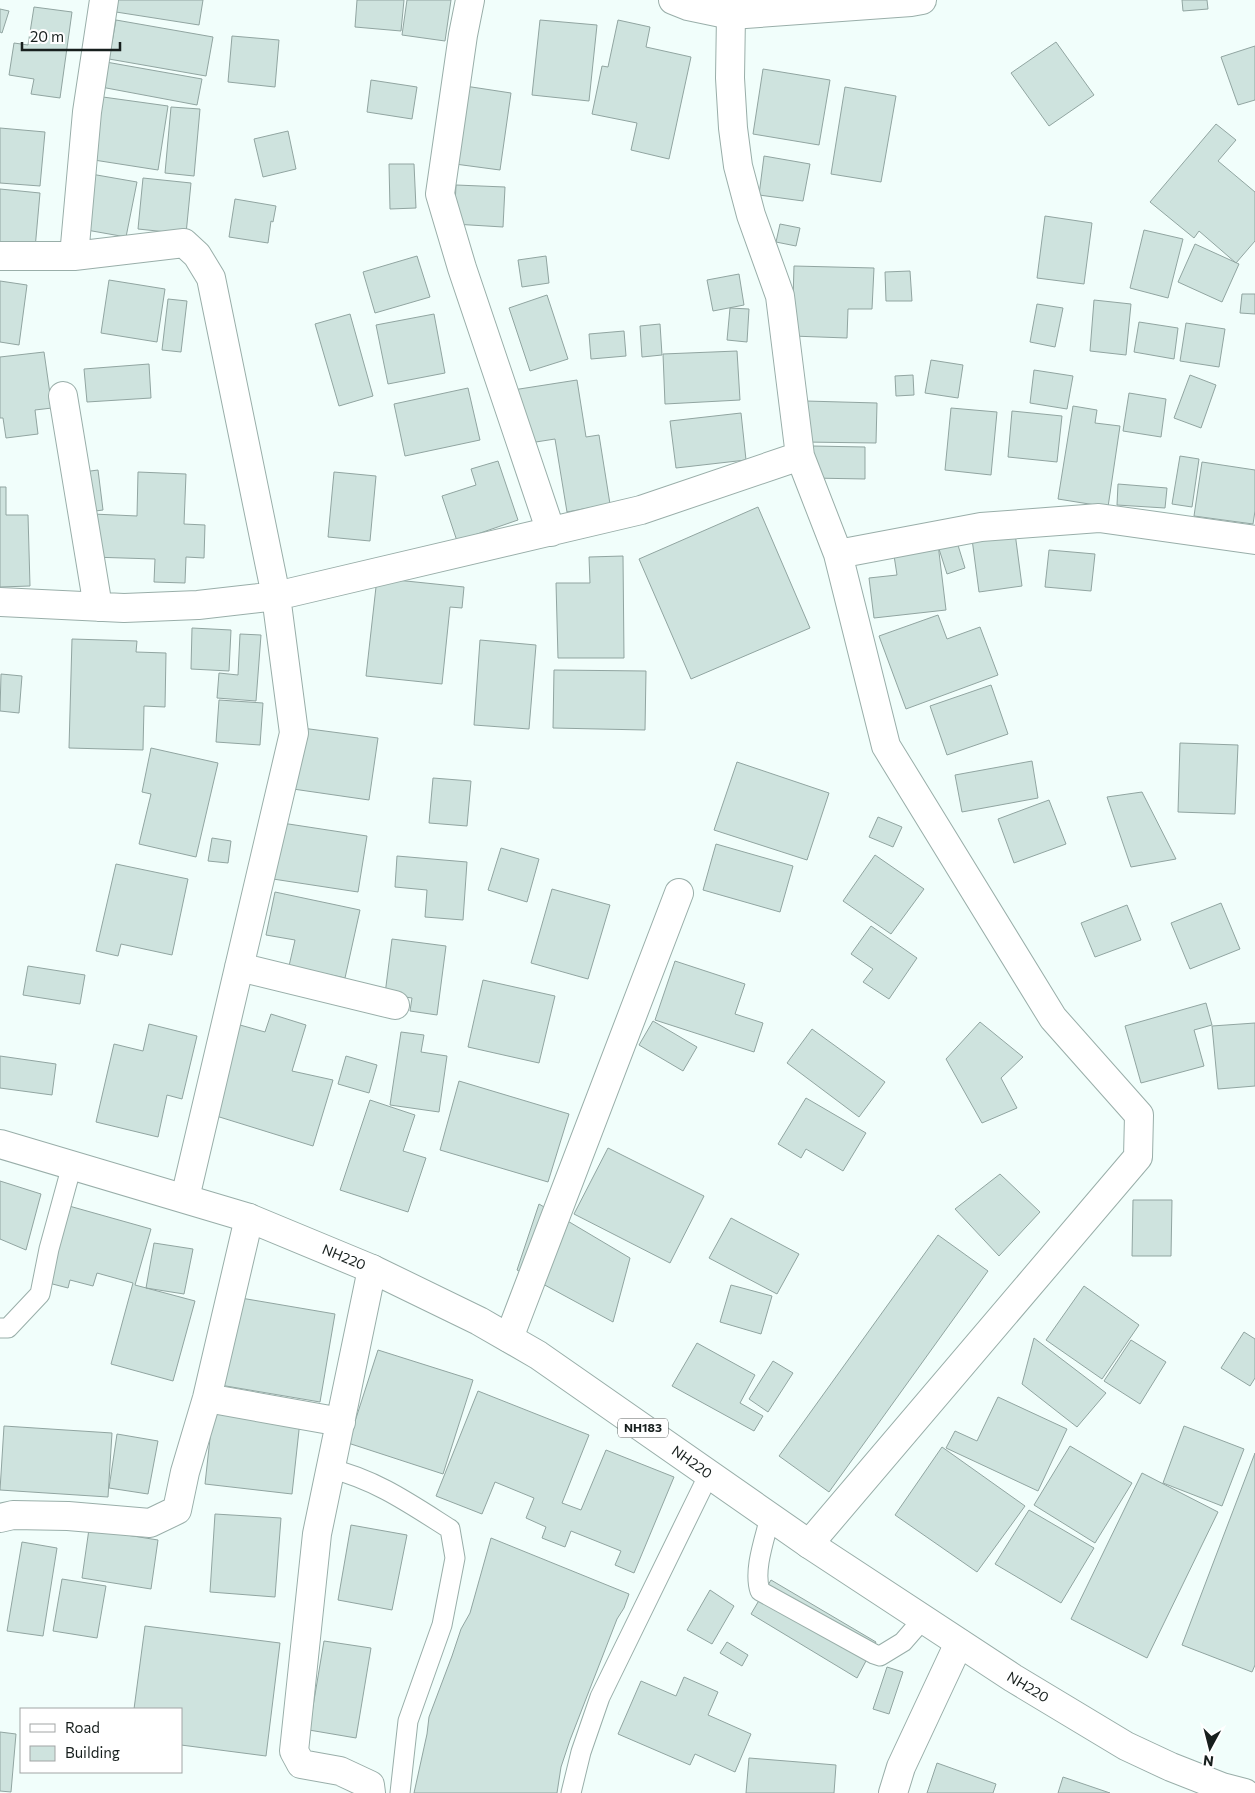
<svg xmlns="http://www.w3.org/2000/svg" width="1255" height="1793" font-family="Commissioner,sans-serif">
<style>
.building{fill:#cee3de;stroke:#91a5a1}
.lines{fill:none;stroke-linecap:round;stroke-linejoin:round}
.lane-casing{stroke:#99aea9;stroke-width:21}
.street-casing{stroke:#99aea9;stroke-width:30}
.secondary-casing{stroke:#99aea9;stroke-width:30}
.highway-casing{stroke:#99aea9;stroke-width:30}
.lane{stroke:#fff;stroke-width:19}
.street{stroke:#fff;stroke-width:28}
.secondary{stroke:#fff;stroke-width:28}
.highway{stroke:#fff;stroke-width:28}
.labels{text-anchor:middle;stroke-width:4;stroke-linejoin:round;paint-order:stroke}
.shield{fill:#fff;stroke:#5d6261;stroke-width:1}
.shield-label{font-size:12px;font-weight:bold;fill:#171f1d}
.street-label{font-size:14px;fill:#171f1d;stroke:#fff}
</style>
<rect width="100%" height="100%" fill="#f1fefb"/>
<path class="building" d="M118 0H203L199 25 116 12Z
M357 0H404L401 31 355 27Z
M407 0H451L445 41 402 35Z
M1182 0H1207L1208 9 1183 11Z
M34 7 72 12 60 98 31 94 34 79 9 75 14 43 28 45Z
M0 9 9 11 2 33 0 32Z
M116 20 213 37 206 76 109 59Z
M540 20 597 25 589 101 532 95Z
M618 20 650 27 646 47 691 57 669 159 631 150 637 123 592 114 602 66 608 67Z
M232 36 279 40 275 87 228 82Z
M1056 42 1094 95 1049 126 1011 73Z
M1255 46V100L1238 105 1221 57Z
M106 62 202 79 197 105 101 87Z
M763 69 830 80 819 145 753 134Z
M371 80 417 87 412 119 367 112Z
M465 86 511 93 500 170 455 164Z
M845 87 896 96 881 182 831 174Z
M103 97 168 106 158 170 94 160Z
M171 107 200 109 194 176 165 173Z
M1216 124 1236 140 1218 161 1255 192V241L1236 263 1199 231 1194 238 1150 202Z
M0 128 45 132 40 186 0 183Z
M288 131 296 169 263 177 254 139Z
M764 156 810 164 803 201 759 195Z
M389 164H414L416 208 390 209Z
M91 174 137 182 126 237 81 229Z
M143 178 191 183 186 234 138 229Z
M456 185 505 187 503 227 454 224Z
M0 189 40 193 34 260 0 257Z
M235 199 276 206 273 222 271 221 268 243 229 237Z
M1045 216 1092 223 1084 284 1037 278Z
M780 224 800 228 796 246 776 242Z
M1144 230 1183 239 1168 298 1130 288Z
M1195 244 1239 264 1222 302 1178 282Z
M417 256 430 297 375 313 363 272Z
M546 256 549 283 522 287 518 260Z
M794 266 874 268 872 309H848L847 338 792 336Z
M910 271 912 301H886L885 272Z
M739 274 744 305 713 311 707 280Z
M109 280 165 289 157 342 101 333Z
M0 281 27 285 19 345 0 342Z
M1242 294H1255V314L1240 313Z
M547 295 568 359 530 371 509 308Z
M168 299 187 301 181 352 162 350Z
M1094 300 1131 304 1126 355 1090 351Z
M1037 304 1063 308 1055 347 1030 342Z
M730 308 749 309 747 342 727 340Z
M350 314 373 396 339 406 315 324Z
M434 314 445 373 388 384 376 325Z
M1139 322 1178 328 1174 359 1134 352Z
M1186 323 1225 329 1219 367 1180 361Z
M660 324 662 355 642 357 640 326Z
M624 331 626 356 591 359 589 334Z
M737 351 740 400 665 404 663 354Z
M44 352 52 408 35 410 38 434 6 438 3 418H0V357Z
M931 360 963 365 958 398 925 393Z
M149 364 151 398 87 402 84 369Z
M1034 370 1073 376 1067 409 1030 403Z
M913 375 914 395 896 396 895 376Z
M1190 375 1216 385 1201 428 1174 418Z
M577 380 586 437 599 435 610 504 567 512 555 439 523 444 513 390Z
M468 388 480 440 405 456 394 404Z
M1129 393 1166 399 1161 437 1123 431Z
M806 401 877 403 876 443 804 442Z
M1073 406 1097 410 1095 423 1120 426 1108 507 1058 499Z
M951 408 997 412 991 475 945 470Z
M1012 411 1062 416 1057 462 1008 457Z
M741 413 746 460 676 468 670 421Z
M812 446 865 447V479L811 478Z
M1180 456 1199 459 1192 507 1172 504Z
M498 461 518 520 457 541 442 496 476 485 471 469Z
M1202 462 1255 470V511L1253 524 1194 516Z
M98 470 103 510 88 512 83 472Z
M138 472 186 474 184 524 205 525 204 558 186 557 185 583 154 582 155 559 91 557 93 514 137 516Z
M334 472 376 476 370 541 328 537Z
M1118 484 1167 488 1165 508 1117 505Z
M0 487H6V515H28L30 586 0 587Z
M758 507 810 628 691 679 639 559Z
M1015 533 1022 586 979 592 972 539Z
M957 542 965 568 947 574 939 549Z
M938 544 946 610 874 618 869 578 897 575 893 549Z
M1049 550 1095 554 1091 591 1045 587Z
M623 556 624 658H558L556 583H590L589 557Z
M377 578 464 587 462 608 450 607 442 684 366 676Z
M938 615 947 639 980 627 998 675 906 709 879 636Z
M192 628 231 630 229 671 191 669Z
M240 634 261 635 256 701 217 698 219 673 238 675Z
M72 639 137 641 136 652 166 653 165 707 144 706 143 750 69 748Z
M480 640 536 645 529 729 474 725Z
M554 670 646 671 645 730 553 728Z
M1 674 22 676 19 713 0 711Z
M991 685 1008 734 947 755 930 706Z
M219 700 263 703 260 745 216 742Z
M302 728 378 738 369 800 293 789Z
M1180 743 1238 745 1235 814 1178 812Z
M151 748 218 763 196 857 139 844 151 794 142 792Z
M1032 761 1038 798 962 812 955 775Z
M737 762 829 793 807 860 714 830Z
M433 778 471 781 467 826 429 823Z
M1142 792 1176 859 1131 867 1107 797Z
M1049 800 1066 844 1014 863 998 819Z
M878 817 902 827 893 847 869 837Z
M282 823 367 836 358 892 273 879Z
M212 838 231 841 228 863 208 861Z
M716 844 793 866 780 912 703 890Z
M501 848 539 859 527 902 488 890Z
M875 855 924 889 891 934 843 901Z
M397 856 467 862 463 920 425 917 427 890 395 887Z
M116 864 188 879 172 955 121 944 118 956 96 951Z
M552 889 610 905 588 979 531 963Z
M275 892 360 910 345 978 289 966 295 940 266 935Z
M1221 903 1240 949 1190 969 1171 923Z
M1127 905 1141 940 1095 957 1081 923Z
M871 926 917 958 889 999 863 982 873 969 851 954Z
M392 939 446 946 437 1015 410 1011 412 998 385 994Z
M675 961 745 984 735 1014 763 1023 754 1052 655 1020Z
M28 966 85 975 80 1004 23 995Z
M483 980 555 996 539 1063 468 1047Z
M1206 1003 1212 1025 1194 1030 1204 1066 1141 1083 1125 1026Z
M271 1014 306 1025 292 1071 333 1080 313 1146 213 1115 240 1025 265 1032Z
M653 1021 697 1047 683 1071 639 1045Z
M980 1022 1023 1057 1001 1078 1017 1108 982 1123 946 1059Z
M1255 1023V1086L1218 1089 1212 1026Z
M149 1024 197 1036 182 1099 167 1095 158 1137 96 1122 114 1044 143 1051Z
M812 1029 885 1082 859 1117 787 1063Z
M401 1032 424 1035 421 1052 447 1056 439 1112 390 1105Z
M0 1056 56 1064 52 1095 0 1088Z
M346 1056 377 1065 369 1093 338 1084Z
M459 1081 569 1114 548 1182 440 1150Z
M806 1098 866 1133 843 1171 806 1149 801 1158 778 1144Z
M370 1100 415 1115 403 1151 426 1158 408 1212 340 1190Z
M608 1148 704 1196 670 1263 574 1214Z
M1000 1174 1040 1212 999 1256 955 1209Z
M0 1181 41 1194 26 1250 0 1239Z
M1133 1200H1172L1171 1256H1132Z
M62 1204 151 1229 135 1285 195 1301 173 1381 111 1364 133 1283 97 1273 93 1286 70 1280 68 1288 41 1281Z
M539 1204 630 1258 613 1322 517 1270Z
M731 1218 799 1254 777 1294 709 1258Z
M938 1235 988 1271 829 1492 779 1456Z
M154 1243 193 1249 184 1294 146 1288Z
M731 1285 772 1296 761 1334 720 1322Z
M1084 1286 1139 1325 1102 1379 1046 1340Z
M235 1297 335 1314 320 1402 220 1385Z
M1244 1332 1255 1339V1378L1250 1386 1221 1368Z
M1034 1338 1106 1393 1077 1427 1022 1384Z
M1131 1340 1166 1362 1140 1404 1104 1381Z
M697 1343 755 1375 740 1403 763 1416 754 1431 672 1386Z
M378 1350 473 1380 443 1474 348 1443Z
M773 1361 793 1373 768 1412 749 1399Z
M478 1391 589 1435 562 1503 581 1510 606 1450 674 1477 634 1573 615 1565 621 1551 571 1531 565 1547 542 1538 546 1527 526 1518 534 1498 495 1482 482 1514 436 1496Z
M998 1397 1067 1429 1038 1491 946 1448 955 1431 977 1441Z
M214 1402 301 1412 292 1494 205 1484Z
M4 1426 112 1433 108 1497 0 1490Z
M1184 1426 1244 1449 1222 1506 1163 1483Z
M117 1434 158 1441 148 1494 109 1488Z
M1070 1446 1132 1483 1095 1543 1034 1505Z
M942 1447 1025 1506 977 1572 895 1515Z
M1255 1453V1665L1252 1672 1182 1645Z
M1142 1473 1218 1512 1147 1658 1071 1619Z
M1029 1510 1094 1548 1061 1603 995 1564Z
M215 1514 281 1518 275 1597 210 1592Z
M351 1525 407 1535 392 1610 338 1600Z
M89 1529 158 1540 151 1589 82 1578Z
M491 1538 629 1594 624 1608 617 1619 570 1740 561 1767 557 1793H414L427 1734 429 1717 452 1656 461 1629 470 1613Z
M22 1542 57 1548 43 1636 7 1631Z
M62 1579 106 1586 97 1638 53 1631Z
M771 1580 876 1642 857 1678 751 1614Z
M710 1590 734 1606 712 1644 687 1630Z
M145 1626 280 1643 266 1756 181 1745V1709H134Z
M324 1641 371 1648 356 1738 309 1730Z
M727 1642 748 1655 742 1666 720 1653Z
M887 1667 903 1672 889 1714 873 1709Z
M684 1677 718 1692 708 1715 751 1734 735 1772 695 1754 690 1765 618 1734 641 1681 676 1696Z
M0 1732 16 1734 11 1792 0 1791Z
M749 1758 836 1765 834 1793H746Z
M937 1763 996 1784 993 1793H927Z
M1063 1777 1110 1793H1058Z"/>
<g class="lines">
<g class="lane-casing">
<path id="lane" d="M0 1328H8L40 1294 49 1249 72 1165
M331 1469C375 1479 412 1505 450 1529L455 1558 442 1625 408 1721 400 1793
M770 1517C765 1538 753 1570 760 1591L874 1654 880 1656 903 1642 923 1619
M571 1793 581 1752 600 1697 709 1474"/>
</g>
<g class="street-casing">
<path id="street" d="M470 0 463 35 440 194 462 268 551 532
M738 0 731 15 730 78 733 128 738 166 751 215 780 296 800 456 838 554 886 746 1053 1018 1139 1115 1138 1157 809 1544
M0 256H74L184 243 197 255 211 278 276 596 294 733 185 1198
M74 256 87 112 104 0
M63 396 98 607
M838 554 981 527 1099 518 1255 540
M0 602 124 608 198 605 276 596 641 510 800 456
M239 967 395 1005
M509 1338 679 893
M207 1398 341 1422
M0 1518 13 1515 68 1516 150 1523 177 1510 185 1472 207 1398 249 1218
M371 1793 370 1785 340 1771 301 1764 294 1751 317 1534 372 1269
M893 1793 901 1767 959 1643"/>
</g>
<g class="secondary-casing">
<path id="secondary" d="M673 0 688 6 731 15 911 2 922 0"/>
</g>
<g class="highway-casing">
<path id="highway" d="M0 1144 249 1218 372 1269 479 1321 538 1355 809 1544 1013 1678 1126 1746 1171 1767 1222 1787 1245 1793"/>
</g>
<use href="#lane" class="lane"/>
<use href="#street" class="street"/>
<use href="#secondary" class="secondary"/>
<use href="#highway" class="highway"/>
</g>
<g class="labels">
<rect class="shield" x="618" y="1418.5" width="50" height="19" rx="4"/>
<g class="shield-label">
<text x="643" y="1432">NH183</text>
</g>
<g class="street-label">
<text transform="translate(344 1257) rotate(22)" y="5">NH220</text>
<text transform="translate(692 1462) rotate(35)" y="5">NH220</text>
<text transform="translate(1028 1687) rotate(31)" y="5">NH220</text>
</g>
</g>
<rect x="20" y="1708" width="162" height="65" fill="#ffffff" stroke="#a2a5a5"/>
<rect x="30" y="1724" width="25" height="8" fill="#ffffff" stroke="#a2a5a5"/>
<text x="65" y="1733" font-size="15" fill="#171f1d">Road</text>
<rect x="30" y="1746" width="25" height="15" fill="#cee3de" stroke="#a2a5a5"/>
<text x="65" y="1758" font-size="15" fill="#171f1d">Building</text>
<g transform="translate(1210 1748) rotate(187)" stroke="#ffffff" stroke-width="4" paint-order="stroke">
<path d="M0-4L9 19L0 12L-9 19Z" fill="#171f1d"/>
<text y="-8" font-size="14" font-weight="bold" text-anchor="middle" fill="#171f1d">N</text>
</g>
<path d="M22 42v8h98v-8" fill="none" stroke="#171f1d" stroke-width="2.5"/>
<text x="30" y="42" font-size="15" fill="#171f1d" stroke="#ffffff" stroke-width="4" paint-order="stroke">20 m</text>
</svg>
